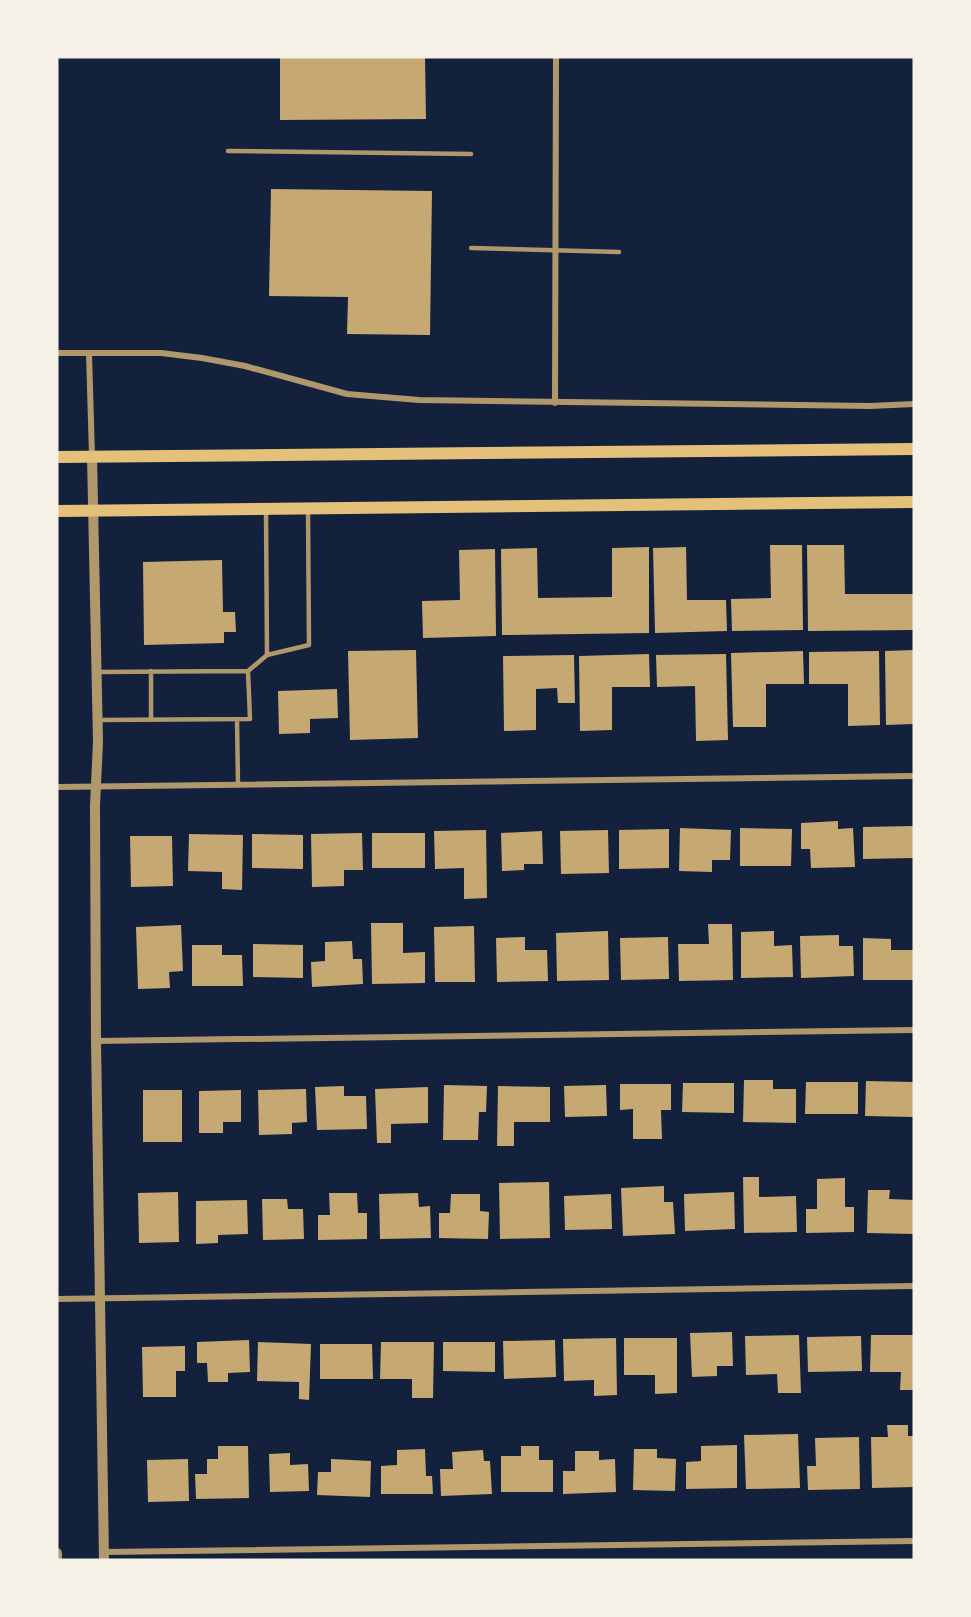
<svg xmlns="http://www.w3.org/2000/svg" width="971" height="1617" font-family="Lato,sans-serif">
<style>
.building{fill:#c6a872}
.lines{fill:none;stroke-linecap:round;stroke-linejoin:round}
.service{stroke:#b1986c;stroke-width:4.5}
.minor{stroke:#b1986c;stroke-width:6}
.tertiary{stroke:#b1986c;stroke-width:10}
.secondary{stroke:#e5c07b;stroke-width:12}
</style>
<rect width="100%" height="100%" fill="#14213d"/>
<path class="building" d="M280 57H425L426 119 280 120Z
M271 189 432 191 430 335 347 334 348 297 269 296Z
M770 545H802L803 630 732 631 731 599 771 598Z
M807 545H844L845 594H914V630L808 631Z
M649 547V633L502 635 501 549 537 548 538 598 612 597V548Z
M686 547 687 600H726L727 631 655 633 653 548Z
M495 549 496 636 423 638 422 601 460 600 459 550Z
M222 560 223 612H235L236 632H224V643L144 645 143 562Z
M416 650 418 738 350 740 348 651Z
M914 650V724L886 725 885 651Z
M803 651 804 684H766V727H733L731 653Z
M879 651 880 725 848 726V684H809V652Z
M649 654 650 687H612V730L580 731 579 656Z
M726 654 728 740 696 741 695 686 657 687 656 655Z
M574 655 575 703H558L557 688 536 689V730L504 731 503 656Z
M337 689 338 718 310 719V733L279 734 278 691Z
M838 821V829L853 828 855 867 811 868 810 849H801V823Z
M913 826V858L863 859V827Z
M680 828 731 830 730 860H712V872L679 871Z
M740 828 792 829 791 866H740Z
M669 829V868L619 869V830Z
M486 830 487 898 464 899V868L435 869 434 831Z
M608 830 609 873 561 874 560 831Z
M542 831 543 864H524V870L502 871 501 833Z
M362 833 363 870H344V886L312 887 311 834Z
M372 833H425V868H372Z
M189 834 243 835 242 890 222 889V872L188 871Z
M252 834 303 835V869L252 868Z
M130 836H172L173 886 131 887Z
M371 923H403V953L425 952V983L372 984Z
M708 924H732L733 980 679 981 678 944H709Z
M181 925 183 971 169 972 170 988 138 989 136 927Z
M474 926 475 982H435L434 927Z
M608 931 609 980 557 981 556 933Z
M774 931V946L792 945 793 977 741 978V932Z
M839 935V946H853L854 976 801 978 800 936Z
M525 937V950H547L548 981 497 982 496 938Z
M668 937 669 979 621 980 620 938Z
M863 938 891 939V950H914L913 980H863Z
M352 941 353 959H362L363 984 312 987 311 962 325 961V942Z
M253 944 303 945V978L253 977Z
M192 945H222V955H242L243 986H192Z
M744 1080H773V1089H796V1123L743 1122Z
M866 1081 914 1082 913 1117 865 1116Z
M806 1082H858V1114H805Z
M683 1083H734V1113L682 1112Z
M620 1084H671V1110H661L662 1139H633V1109L620 1110Z
M444 1085 487 1086 486 1112H479L478 1140H443Z
M606 1085 607 1116 565 1117 564 1086Z
M344 1086V1096H366L367 1129 317 1130 315 1087Z
M498 1086 550 1087V1122H514V1146H497Z
M428 1087V1123L391 1124V1143H377L375 1089Z
M306 1089 307 1122 292 1123V1134L259 1135 258 1090Z
M143 1090H182V1142H143Z
M241 1090V1122H223V1133H199V1091Z
M743 1177H759V1197L796 1196 797 1232 744 1233Z
M845 1178V1207H854V1232L806 1233V1209H817V1179Z
M549 1182 550 1238 500 1239 499 1183Z
M664 1186V1202H673L675 1234 623 1236 621 1188Z
M868 1190H890L889 1199 914 1200V1234L867 1233Z
M178 1192 179 1242 139 1243 138 1193Z
M734 1192 735 1229 685 1231 684 1194Z
M329 1193H357L358 1213H367V1239L318 1240V1215H330Z
M418 1193 419 1207 430 1206 431 1238 380 1239 379 1194Z
M451 1194H480V1211L489 1212 488 1239 439 1238V1213H450Z
M611 1194 612 1229 565 1230 564 1196Z
M262 1199H287L288 1209H303L304 1239 263 1240Z
M247 1200 248 1234 218 1235V1243L196 1244V1201Z
M732 1332 733 1366H717V1376L692 1377 690 1333Z
M799 1335 801 1393H778L777 1374 746 1375 745 1336Z
M871 1335H914V1390H900L901 1372H870Z
M861 1336 862 1371 808 1372 807 1337Z
M616 1338 617 1395 594 1396V1380L564 1381 563 1339Z
M624 1338H677V1393L655 1394V1375H624Z
M249 1340 250 1372 228 1373V1382H208L207 1363H197V1342Z
M555 1340 556 1377 504 1379 503 1341Z
M258 1342 311 1344 309 1400 299 1399V1382L257 1381Z
M381 1342H434L433 1398H412V1379H380Z
M443 1342H495V1372L443 1371Z
M320 1344H372L373 1379H320Z
M185 1346V1371H176V1397H143L142 1347Z
M887 1425H908V1436H914V1487L872 1488 871 1437H888Z
M798 1434 800 1488 746 1489 744 1435Z
M859 1437 860 1489 808 1490 807 1466H816L815 1438Z
M737 1445V1488L686 1489V1462L701 1461V1446Z
M218 1446H248L249 1498 196 1499 195 1474H207V1459H218Z
M521 1446H539V1460H553V1492H501V1456H521Z
M425 1449 426 1476H432L433 1494H381V1466L397 1465V1450Z
M634 1449H657V1458L676 1459 675 1491 633 1490Z
M483 1450 484 1461H490L492 1494 441 1496 440 1469H453L452 1452Z
M575 1451H599V1460L615 1459 616 1492 563 1494V1471H575Z
M290 1453V1465L308 1464 309 1491 270 1492 269 1454Z
M188 1459 189 1501 148 1502 147 1460Z
M331 1459 371 1461 370 1497 317 1495 318 1472H331Z"/>
<g class="lines">
<path class="service" d="M228 151 471 154
M471 248 619 252
M266 511 267 655
M151 671V720
M97 672 248 671 267 655 309 645 308 510
M237 719 238 785
M98 720 250 719 248 671"/>
<path class="minor" d="M57 353H161L202 358 245 366 347 394 419 400 870 406 914 404
M89 353 92 456
M555 403 556 57
M57 787 914 776
M96 1041 914 1030
M57 1299 914 1286
M104 1552 914 1541"/>
<path class="tertiary" d="M92 456 98 742 95 806 96 1041 104 1560
M57 1553V1560"/>
<path class="secondary" d="M57 457 914 449
M57 511 914 502"/>
</g>
<rect width="971" height="1617" fill="none" stroke="#f6f1e7" stroke-width="117"/>
</svg>
